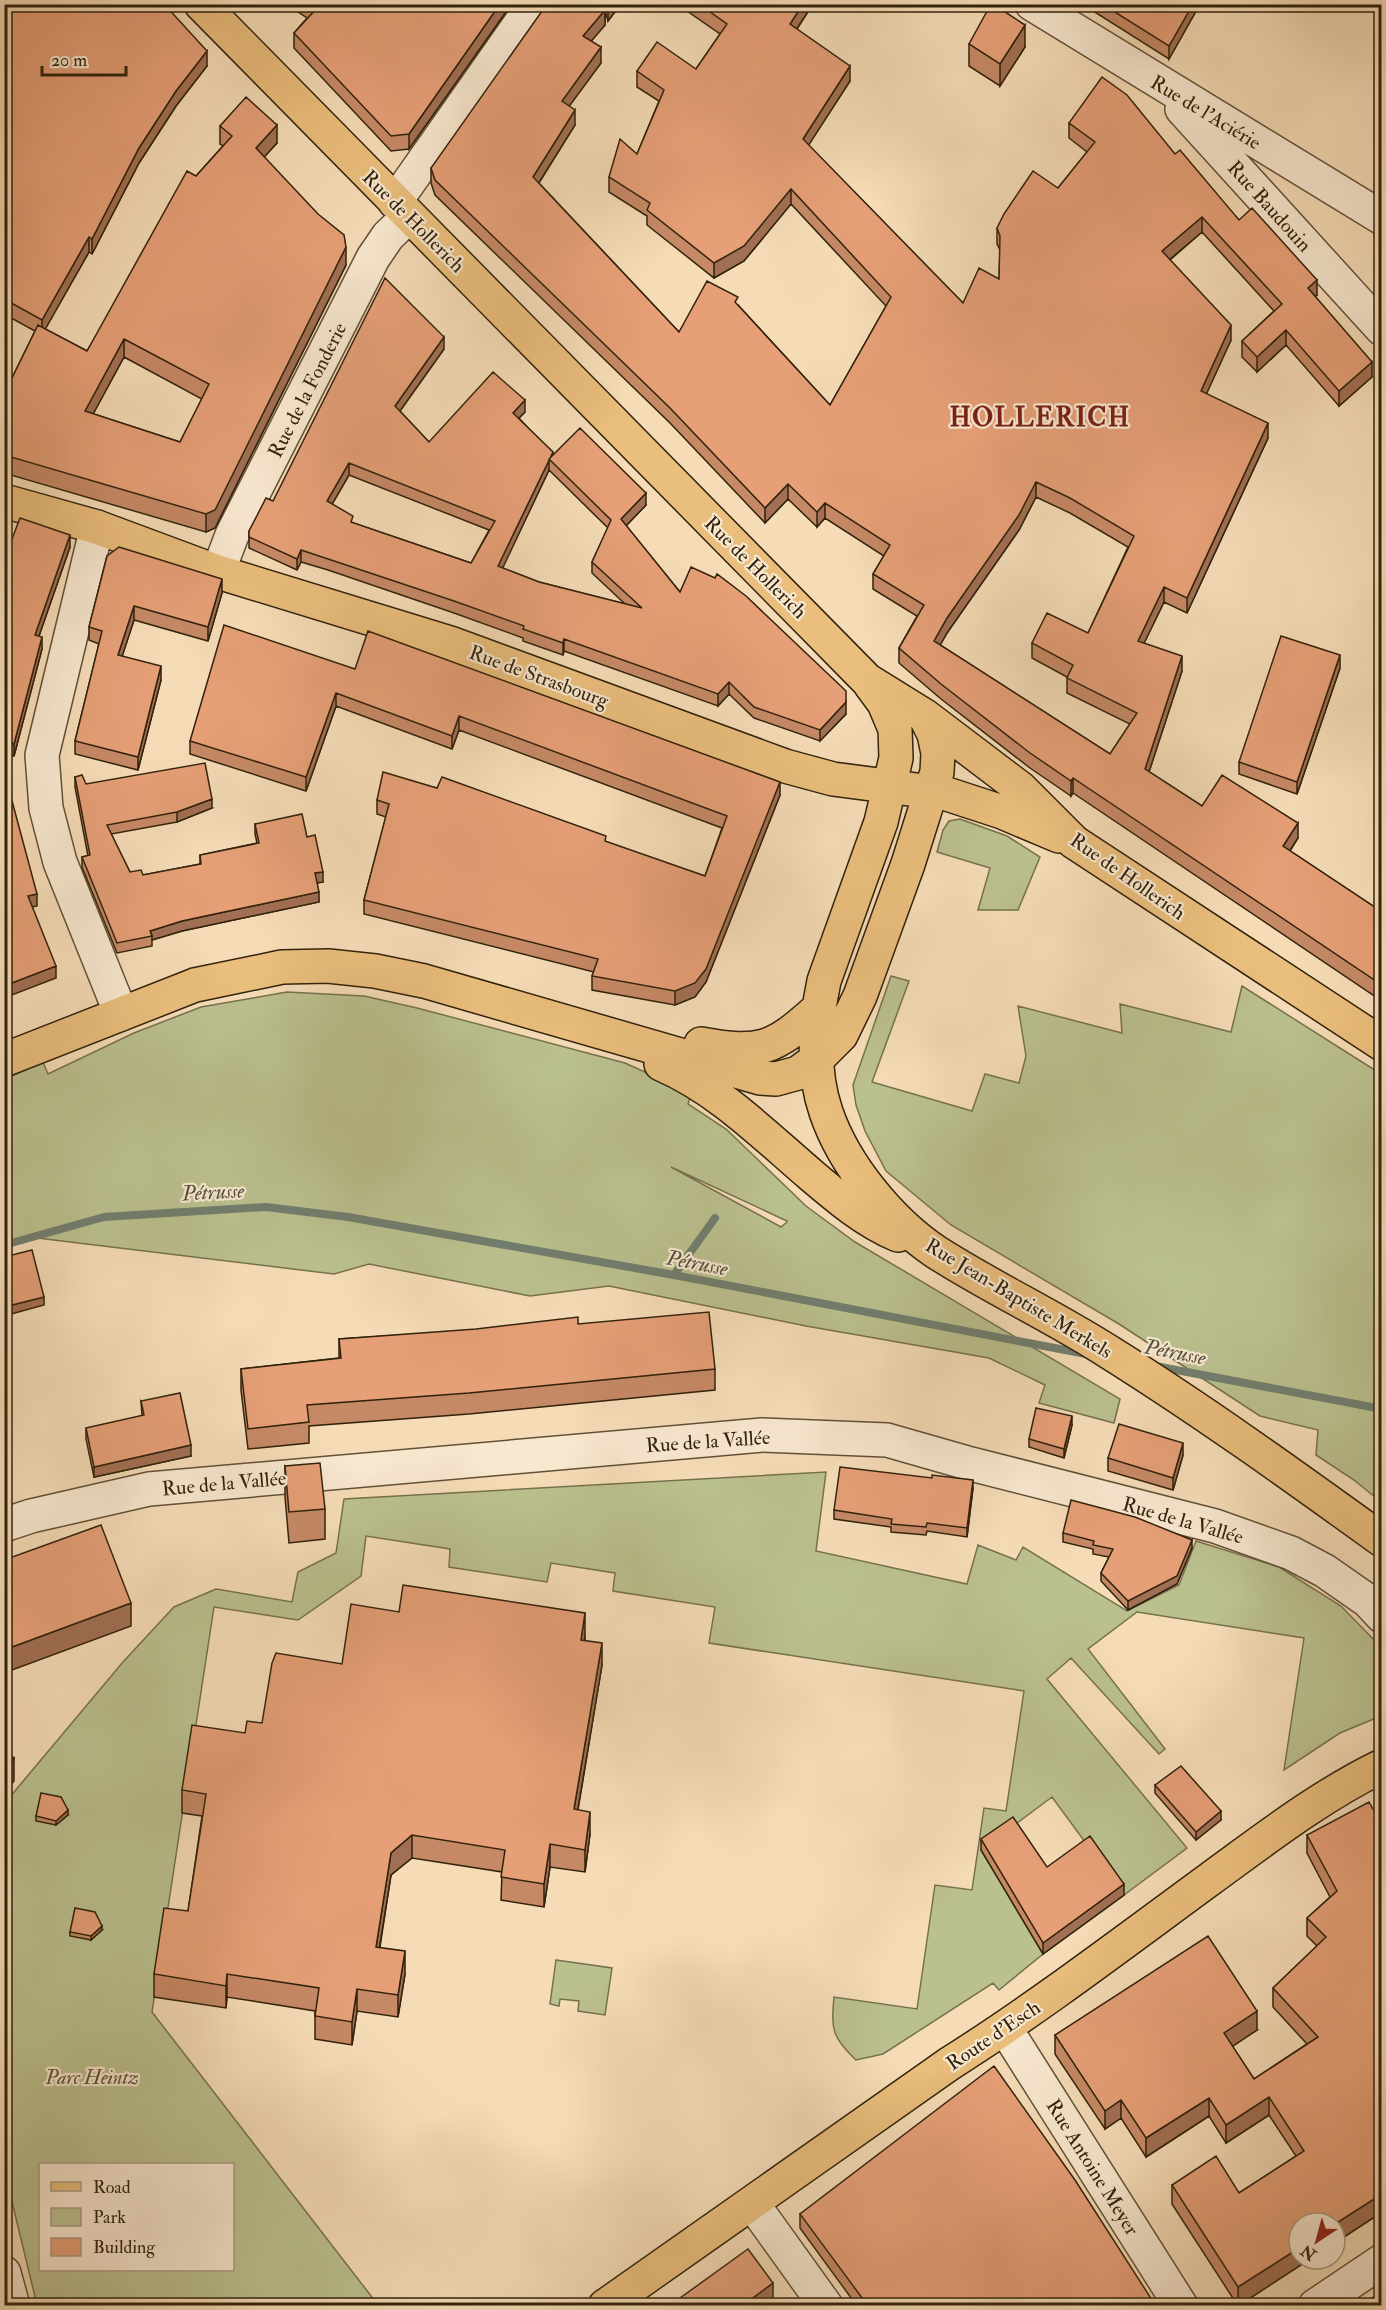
<svg xmlns="http://www.w3.org/2000/svg" width="1386" height="2310" font-family="'IM FELL Double Pica',serif">
<style>
.green{fill:#bbc08f;stroke:#76714e;stroke-width:1.5;fill-rule:evenodd}
.lines{fill:none;stroke-linecap:round;stroke-linejoin:round}
.stream{stroke:#717e6e;stroke-width:8}
.minor-casing{stroke:#625037;stroke-width:36}
.major-casing{stroke:#31220c;stroke-width:36}
.minor{stroke:#f8e8d0;stroke-width:33}
.major{stroke:#eabe7c;stroke-width:33}
.wall{fill:#c68966;stroke:#31220c;stroke-width:1.5;fill-rule:evenodd}
.shaded-wall{fill:#a16f53;stroke:#31220c;stroke-width:1.5}
.building{fill:#e69f77;stroke:#31220c;stroke-width:1.5;fill-rule:evenodd}
.labels{text-anchor:middle;stroke-width:4.5;stroke-linejoin:round;paint-order:stroke}
.street-label{font-size:20px;fill:#31220c;stroke:#f8e8d0}
.park-label{font-size:20px;font-style:italic;fill:#5a5133;stroke:#f8e8d0}
.water-label{font-size:21px;font-style:italic;fill:#51503d;stroke:#f8e8d0}
.district-label{font-size:26px;font-weight:bold;letter-spacing:1.5px;fill:#7a1f14;stroke:#f8e8d0}
</style>
<rect width="100%" height="100%" fill="#f5dcb7"/>
<filter id="stains"><feTurbulence type="fractalNoise" baseFrequency=".00333" numOctaves="4"/><feColorMatrix values="0 0 0 0 .2 0 0 0 0 .09 0 0 0 0 .02 0 0 0 .5 -.17"/></filter>
<radialGradient id="worn" r=".72"><stop offset=".6" stop-color="#630" stop-opacity="0"/><stop offset="1" stop-color="#630" stop-opacity=".3"/></radialGradient>
<path class="green" d="M960 819 1007 836 1040 857 1018 910H978L990 868 937 852 943 830 949 821Z
M891 976 909 981 872 1082 972 1111 985 1074 1019 1083 1026 1056 1018 1006 1122 1033 1120 1004 1231 1032 1242 986 1381 1074V1502L1354 1480 1316 1455 1318 1430 1260 1416 1119 1324 951 1225 886 1171 865 1131 856 1105 853 1085Z
M287 992 364 996 417 1008 625 1063 658 1078 690 1097 688 1104 726 1129 806 1206 855 1242 1120 1399 1114 1423 1039 1403 1045 1385 989 1358 806 1326 609 1286 530 1296 369 1264 334 1274 29 1237 5 1245V1079L43 1062 48 1074 134 1033 201 1007ZM671 1167 787 1221V1222L781 1227Z
M826 1472 816 1551 967 1584 978 1545 1016 1560 1023 1547 1127 1611 1179 1585 1196 1541 1279 1567 1341 1606 1381 1647V1716L1340 1733 1284 1770 1304 1638 1137 1612 1088 1649 1165 1749 1159 1754 1071 1658 1047 1679 1187 1848 1124 1895 1052 1797 981 1850 1043 1954 999 1990 993 1983 883 2054 856 2060C832 2037 831 2030 834 1997L917 2009 935 1885 972 1890 984 1808 1006 1811 1024 1691 709 1643 715 1607 613 1591 615 1573 551 1563 547 1582 449 1567 450 1549 366 1536 361 1576 298 1620 214 1607 152 2012 378 2305H37L5 2173 4 1804 123 1662 174 1607 216 1589 292 1602 298 1572 336 1553 344 1499ZM40 2164H232V2270H40Z
M556 1960 612 1968 605 2015 578 2011 579 2001 560 1999 559 2006 550 2004Z"/>
<g class="lines">
<path class="stream" d="M4 1245 104 1217 266 1207 348 1217 674 1275 1086 1354
M674 1275 715 1218
M1155 1366 1382 1409"/>
<g class="minor-casing">
<path id="minor" d="M1032 4 1382 218
M1182 109 1382 329
M395 202 534 4
M97 527 42 755 46 808 60 862 121 1014
M218 572 232 535 373 258 388 236 409 216
M4 1525 31 1516 149 1489 762 1435 887 1440 971 1464 1215 1526 1291 1553 1325 1571 1368 1601 1382 1616
M1005 2028 1181 2306
M752 2203 826 2306
M4 2273 13 2306
M1315 2306 1382 2261"/>
</g>
<g class="major-casing">
<path id="major" d="M201 4 867 680 925 716 1020 788 1074 842 1382 1044
M4 501 97 527 218 572 450 643 785 766 833 779 947 794 1002 812 1059 836
M870 684 884 703 895 729 896 758 881 822 824 981C815 1023 812 1071 826 1112 844 1165 890 1221 936 1252 992 1288 1053 1316 1109 1352 1203 1411 1292 1475 1382 1540
M701 1044C760 1055 774 1049 818 1009
M4 1060 195 985 282 967 328 966 375 971 424 981 760 1078 776 1079 798 1073 817 1059 841 1035 860 996 908 864 937 772 938 753 934 734 925 716
M661 1064C719 1089 764 1135 811 1175 838 1198 865 1221 898 1235
M605 2306 949 2064C1039 2007 1124 1942 1210 1879 1265 1839 1320 1796 1382 1766"/>
</g>
<use href="#minor" class="minor"/>
<use href="#major" class="major"/>
</g>
<path class="wall" d="M4 4 207 66 176 106 139 163 92 254 89 252 45 329 87 351 196 176 223 146 220 144V126L277 143 264 157 346 265 215 528 206 532 4 473V382L9 384 35 331 4 314ZM124 357 202 399 180 442 93 414Z
M286 4H508V9L409 149 391 151 294 48V33L307 18Z
M603 4H621L608 21 605 11V25L591 41 601 63 569 106 575 125 539 183 679 332 738 305 830 405 886 306 791 204 744 261 714 278 647 225V216L609 192V177L637 154 659 101 637 87V71L696 69 720 34 677 4H813L797 29 850 81 808 145 963 303 999 279 1000 250 997 244V228L1058 188 1087 152 1069 138V123L1175 154 1239 220 1317 295 1315 297 1372 377 1339 406 1286 345 1257 372 1242 357V341L1274 311 1202 232 1170 260 1231 340 1206 394 1268 438 1187 613 1164 602 1144 643 1182 671 1149 772 1202 806 1298 838 1290 851 1382 912V1001L1073 793 1071 796 1030 768 941 699 899 663V648L917 616 873 589V574L884 556 825 518 817 527 788 499 765 523 670 423 435 195 431 183V168L604 10ZM1036 497 1070 513 1128 547 1088 633 1032 643V658L1067 677V693L1130 724 1110 754 940 645 947 633 1019 530Z
M1082 4H1200L1169 59Z
M969 44 1025 47 1000 86 969 66Z
M444 349 400 411 429 442 525 412 519 418 553 455 646 505 626 526 680 592 846 714 820 741 754 718 729 694 718 706 564 651 563 655 523 641V638L454 613 328 570 301 562 297 570 249 548V531L273 501ZM549 470 608 528 592 562V573L625 604 539 582 502 568ZM349 475 489 530 471 563 353 523 332 504Z
M1382 413V431L1380 429V414Z
M70 547 39 636 42 649 14 756 4 753V560Z
M107 556 222 593 208 641 134 620 122 656 161 680 138 770 75 754V741L99 644 89 640V627Z
M1340 668 1297 794 1239 774V762Z
M355 669 780 795 706 982 695 997 675 1005 592 990V976L594 972 364 914V900L386 817 377 814V800L606 842 705 876 722 828 459 730 452 749 336 706 306 791 190 754V741Z
M75 777 86 784 212 808 177 822 111 834 130 872 143 875 200 864V855L257 843 255 834V824L307 837 323 882 317 883 319 902 182 931 152 940V946L117 953 82 867V857L88 856 75 787Z
M578 1324 715 1369V1390L469 1414 309 1426V1443L248 1449 241 1390V1369L339 1358V1339Z
M141 1401 191 1456 94 1477 86 1439V1428L142 1416Z
M1072 1425 1064 1458 1029 1447V1439Z
M1183 1455 1173 1490 1108 1471V1458Z
M285 1466 325 1509V1539L289 1543 285 1497Z
M973 1488 967 1537 927 1531 926 1535 891 1532V1527L834 1519V1510Z
M1063 1533 1192 1548 1177 1584 1128 1610 1101 1581V1573L1109 1557 1093 1554V1549L1063 1542Z
M399 1612 585 1636V1640L602 1665 578 1810 590 1834 585 1872 550 1867 544 1907 501 1900 502 1872 412 1858 391 1875 380 1947 405 1974 398 2017 357 2011 352 2045 315 2039V2011L227 1997 226 2008 154 1997V1974L188 1911 202 1816 182 1813V1790L245 1733 262 1723 342 1664Z
M1155 1785 1221 1820 1196 1840 1155 1793Z
M68 1815 56 1825 36 1821V1816Z
M1382 1825V2212L1238 2306 1172 2204V2185L1239 2193 1296 2156 1269 2115 1226 2143 1209 2116 1146 2157 1121 2118 1105 2129 1055 2054V2035L1257 2030 1232 2046 1254 2079 1307 2044 1273 2007V1988L1317 1946 1307 1936V1918L1330 1897 1307 1853V1835Z
M981 1839 1047 1867 1124 1895 1043 1954 981 1850Z
M102 1930 91 1940 70 1936V1932Z
M800 2214 1152 2306H857L800 2228Z"/>
<path class="shaded-wall" d="M500 4H508V9L409 149V134Z
M609 4H621L608 21V6Z
M803 4H813L790 39V24Z
M1193 4H1200L1169 59V46Z
M605 10V25L583 51V36Z
M1025 25V47L1000 86V64Z
M601 47V63L562 116V101Z
M207 51V66L176 106 139 163 92 254V239L139 148 176 91Z
M850 66V81L803 154V139Z
M575 110V125L533 192V177Z
M277 125V143L256 166V148Z
M791 189V204L744 261 714 278V263Z
M1202 217V232L1162 266V251Z
M89 237V252L42 335V320Z
M346 247V265L215 528 206 532V514Z
M1317 280V295L1308 303V288Z
M1231 325V340L1201 406V391Z
M1286 330V345L1257 372V357Z
M444 337V349L395 418V406Z
M124 339V357L85 429V411Z
M1372 362V377L1339 406V391Z
M525 400V412L513 424V413Z
M1268 423V438L1187 613V598Z
M553 452V462L549 459V470L498 578V566Z
M349 463V475L327 513V501Z
M1036 482V497L1019 530 947 633 934 656V641L947 618Z
M788 484V499L765 523V508Z
M646 493V505L621 531V519Z
M825 503V518L817 527V512Z
M70 535V547L35 647V635Z
M301 550V562L297 570V559Z
M222 579V593L208 641V627Z
M1164 587V602L1138 656V641Z
M134 606V620L118 669V655Z
M42 637V649L14 756V744Z
M564 639V651L563 655V643Z
M1340 655V668L1297 794V782Z
M1182 656V671L1145 784V769Z
M161 666V680L138 770V757Z
M729 682V694L718 706V694Z
M336 693V706L306 791V777Z
M846 702V714L820 741V730Z
M459 716V730L452 749V736Z
M1073 778V793L1071 796V781Z
M780 782V795L706 982 695 997 675 1005V991Z
M212 799V808L177 822V812Z
M1298 823V838L1283 861V846Z
M323 872V882L315 883V873Z
M319 892V902L182 931 152 940V936L150 931 182 921Z
M37 894V906L28 908V896Z
M56 966V978L4 998V986Z
M44 1297V1305L4 1316V1307Z
M1072 1416V1425L1064 1458V1449Z
M1183 1443V1455L1173 1490V1478Z
M191 1445V1456L94 1477V1467Z
M973 1480V1488L967 1537V1528Z
M1192 1540V1548L1177 1584 1128 1610V1601Z
M131 1603V1626L4 1673V1650Z
M585 1613V1636L581 1663V1640Z
M602 1643V1665L574 1832V1809Z
M14 1758V1781L4 1793V1770Z
M68 1810V1815L56 1825V1821Z
M1221 1811V1820L1196 1840V1832Z
M590 1812V1834L585 1872V1850Z
M412 1835V1858L391 1875 376 1969V1947L391 1853Z
M550 1844V1867L544 1907V1884Z
M1124 1884V1895L1043 1954V1943Z
M102 1926V1930L91 1940V1936Z
M405 1951V1974L398 2017V1995Z
M227 1974V1997L226 2008V1986Z
M357 1989V2011L352 2045V2022Z
M1257 2011V2030L1224 2052V2033Z
M1269 2097V2115L1226 2143V2125Z
M1209 2098V2116L1146 2157V2138Z
M1121 2100V2118L1105 2129V2111Z
M1382 2194V2212L1335 2243V2224Z
M1299 2248V2259H1310L1238 2306V2287Z
M773 2283V2298L763 2306H742Z
M1152 2300V2306H1144Z"/>
<path class="building" d="M4 4H164L207 51 176 91 139 148 92 239 89 237 42 320 4 299Z
M309 4H500L409 134 391 136 294 33 316 9Z
M547 4H597L605 10 583 36 601 47 562 101 575 110 533 177 679 332 707 281 738 297 735 302 830 405 891 297 791 189 744 246 714 263 647 210 650 203 609 177 620 139 637 154 664 90 637 71 657 42 696 69 727 24 699 4H803L790 24 850 66 803 139 963 303 979 268 999 279 1000 236 997 228 1004 214 1033 171 1058 188 1095 142 1069 123 1102 77 1127 95 1175 154 1180 150 1239 220 1252 208 1317 280 1308 288 1372 362 1339 391 1286 330 1257 357 1242 341 1282 304 1202 217 1162 251 1231 325 1201 391 1268 423 1187 598 1164 587 1138 641 1182 656 1145 769 1202 806 1222 775 1298 823 1283 846 1382 912V985L1073 778 1071 781 1030 753 941 684 899 648 924 605 873 574 890 545 825 503 817 512 788 484 765 508 670 408 435 180 431 168ZM1036 482 1070 498 1134 536 1088 633 1047 613 1032 643 1073 665 1067 678 1137 713 1110 754 934 641 947 618 1019 515Z
M991 4H993L1025 25 1000 64 969 44Z
M1102 4H1193L1169 46Z
M246 97 277 125 256 148 318 214 344 235 346 247 215 510 206 514 4 455V382L9 384 38 325 87 351 187 171 196 176 232 136 220 126ZM124 339 209 384 180 442 85 411Z
M385 278 444 337 395 406 429 442 493 372 525 400 513 413 553 452 498 566 539 582 642 608 592 562 611 520 549 459 580 428 646 493 621 519 680 592 691 567 715 578 717 574 746 596 846 691V702L820 730 754 707 729 682 718 694 564 639 563 643 523 629 524 626 454 601 301 550 297 559 249 537V531L266 498 273 501ZM349 463 495 521 471 563 351 522 353 516 327 501Z
M20 518 70 535 35 635 42 637 14 744 4 741V560Z
M119 547 222 579 208 627 134 606 118 655 161 666 138 757 75 741 102 631 89 627 107 556Z
M224 625 355 669 368 631 780 782 706 969 695 983 675 991 592 976 598 959 364 900 389 804 377 800 383 772 437 788 442 777 606 836 605 841 705 876 727 816 459 716 452 736 336 693 306 777 190 741Z
M1281 636 1340 655 1297 782 1239 762Z
M205 763 212 799 177 812 107 825 130 872 141 870 143 875 201 864 200 855 259 843 255 824 302 814 307 837 315 835 323 872 315 873 319 892 182 921 150 931 152 936 117 943 82 857 90 855 75 777 82 775 86 784Z
M4 771 37 894 28 896 56 966 4 986Z
M32 1250 44 1297 4 1307V1257Z
M709 1312 715 1369 469 1393 307 1405 309 1422 248 1429 241 1369 341 1358 339 1339 476 1329 578 1317V1324Z
M180 1393 191 1445 94 1467 86 1428 144 1415 141 1401Z
M1036 1408 1072 1416 1064 1449 1029 1439Z
M1119 1424 1183 1443 1173 1478 1108 1458Z
M320 1463 325 1509 289 1512 285 1466Z
M840 1467 932 1478V1475L973 1480 967 1528 927 1523 926 1527 891 1524 892 1519 834 1510Z
M1071 1500 1135 1517 1192 1540 1177 1576 1128 1601 1101 1573 1113 1549 1093 1545 1094 1541 1063 1533Z
M101 1525 131 1603 4 1650V1560Z
M403 1585 585 1613 581 1640 602 1643 574 1809 590 1812 585 1850 550 1844 544 1884 501 1877 505 1850 412 1835 391 1853 376 1947 405 1951 398 1995 357 1989 352 2022 315 2016 319 1988 227 1974 226 1986 154 1974 164 1908 188 1911 206 1794 182 1790 192 1725 245 1733 247 1721 262 1723 272 1663 276 1653 342 1664 351 1604 399 1612Z
M4 1750 14 1758 4 1770Z
M1181 1766 1221 1811 1196 1832 1155 1785Z
M41 1793 61 1797 68 1810 56 1821 36 1816Z
M1369 1802 1382 1825V2194L1335 2224V2223H1299V2248L1238 2287 1172 2185 1216 2156 1239 2193 1304 2151 1269 2097 1226 2125 1209 2098 1146 2138 1121 2100 1105 2111 1055 2035 1208 1936 1257 2011 1224 2033 1254 2079 1318 2037 1273 1988 1326 1937 1307 1918 1337 1891 1307 1835Z
M1013 1817 1047 1867 1090 1836 1124 1884 1043 1943 981 1839Z
M75 1908 95 1912 102 1926 91 1936 70 1932Z
M994 2066 1075 2180 1152 2300 1144 2306H868L800 2214Z
M748 2249 773 2283 742 2306H669Z
M1375 2296 1378 2301 1382 2299V2306H1360Z"/>
<g class="labels">
<g class="street-label">
<text transform="translate(1206 112) rotate(31)" y="7">Rue de l'Aciérie</text>
<text transform="translate(1270 206) rotate(48)" y="7">Rue Baudouin</text>
<text transform="translate(414 221) rotate(45)" y="7">Rue de Hollerich</text>
<text transform="translate(307 390) rotate(-63)" y="7">Rue de la Fonderie</text>
<text transform="translate(756 567) rotate(45)" y="7">Rue de Hollerich</text>
<text transform="translate(539 676) rotate(20)" y="7">Rue de Strasbourg</text>
<text transform="translate(1128 876) rotate(35)" y="7">Rue de Hollerich</text>
<text transform="translate(1019 1298) rotate(31)" y="7">Rue Jean-Baptiste Merkels</text>
<text transform="translate(708 1441) rotate(-4)" y="7">Rue de la Vallée</text>
<text transform="translate(224 1483) rotate(-5)" y="7">Rue de la Vallée</text>
<text transform="translate(1183 1520) rotate(16)" y="7">Rue de la Vallée</text>
<text transform="translate(993 2035) rotate(-34)" y="7">Route d'Esch</text>
<text transform="translate(1093 2167) rotate(58)" y="7">Rue Antoine Meyer</text>
</g>
<g class="park-label">
<text x="92" y="2084">Parc Heintz</text>
</g>
<g class="water-label">
<text transform="translate(213 1192) rotate(-3)" y="7">Pétrusse</text>
<text transform="translate(697 1263) rotate(11)" y="7">Pétrusse</text>
<text transform="translate(1175 1352) rotate(11)" y="7">Pétrusse</text>
</g>
<g class="district-label">
<text x="1040" y="426">HOLLERICH</text>
</g>
</g>
<rect width="1386" height="2310" fill="none" stroke="#f5dcb7" stroke-width="24"/>
<rect x="6" y="6" width="1374" height="2298" fill="none" stroke="#31220c" stroke-width="3"/>
<rect x="12" y="12" width="1362" height="2286" fill="none" stroke="#31220c" stroke-width="1.5"/>
<rect x="39" y="2163" width="195" height="108" fill="#f8e8d0" stroke="#a89982" stroke-width="1.5"/>
<rect x="51" y="2182" width="30" height="9" fill="#eabe7c" stroke="#a89982" stroke-width="1.5"/>
<text x="93" y="2193" font-size="18" fill="#31220c">Road</text>
<rect x="51" y="2208" width="30" height="18" fill="#bbc08f" stroke="#a89982" stroke-width="1.5"/>
<text x="93" y="2223" font-size="18" fill="#31220c">Park</text>
<rect x="51" y="2238" width="30" height="18" fill="#e69f77" stroke="#a89982" stroke-width="1.5"/>
<text x="93" y="2253" font-size="18" fill="#31220c">Building</text>
<g transform="translate(1317 2241) rotate(216)"><circle r="28" fill="#f8e8d0" stroke="#a89982" stroke-width="1.5"/>
<path d="M0-4.5L10 22L0 15L-10 22Z" fill="#8f2418"/>
<text y="-9" font-size="16" font-weight="bold" text-anchor="middle" fill="#31220c">N</text>
</g>
<path d="M42 66v9h84v-9" fill="none" stroke="#31220c" stroke-width="3"/>
<text x="51" y="66" font-size="18" fill="#31220c" stroke="#f8e8d0" stroke-width="4.5" paint-order="stroke">20 m</text>
<rect width="100%" height="100%" filter="url(#stains)"/>
<rect width="100%" height="100%" fill="url(#worn)"/>
</svg>
